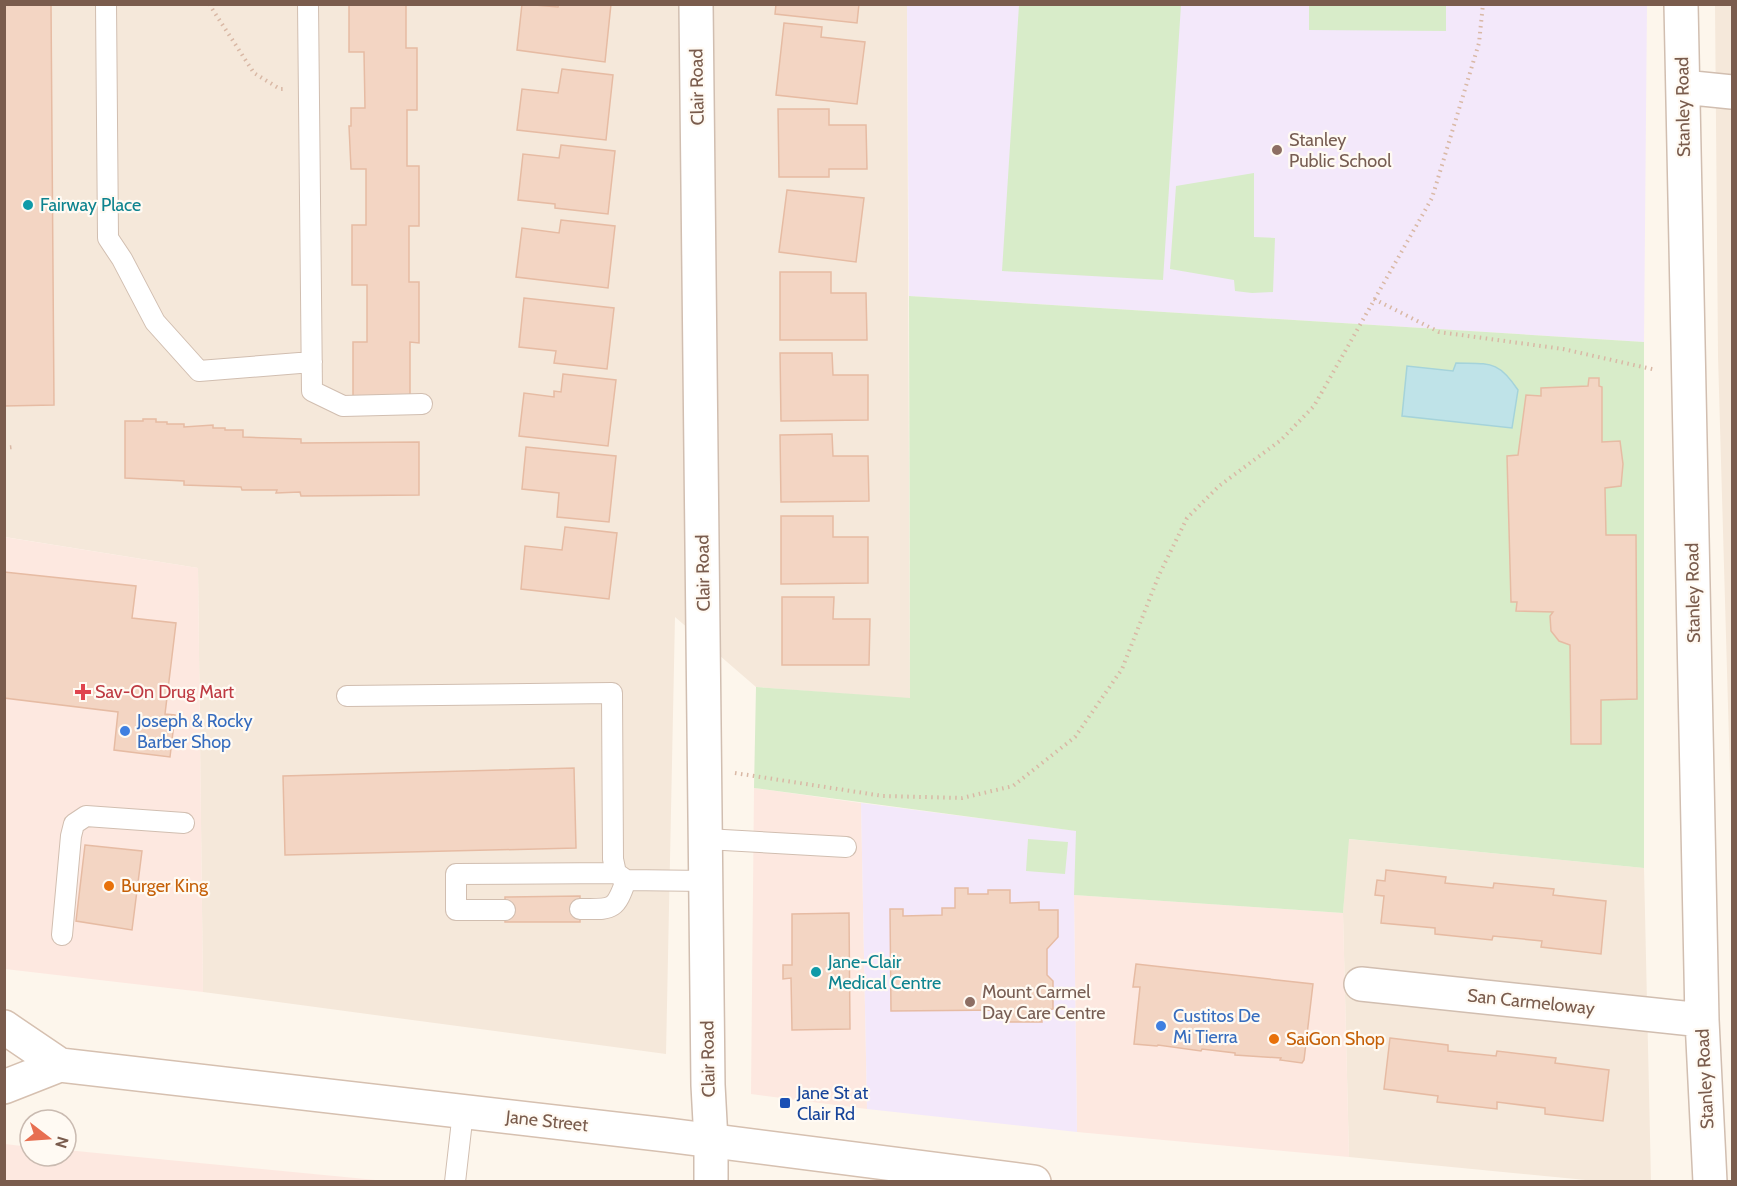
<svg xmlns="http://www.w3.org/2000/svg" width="1737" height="1186" font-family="Cabin,sans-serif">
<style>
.residential{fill:#f5e8da}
.commercial{fill:#fde8e0}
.education{fill:#f3e8fa}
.green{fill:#d8ecc9}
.water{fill:#bfe3e8;stroke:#a5d3da;stroke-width:1.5}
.building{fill:#f3d5c3;stroke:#e6bba3;stroke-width:1.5}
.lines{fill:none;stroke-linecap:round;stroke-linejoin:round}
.service-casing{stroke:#d1beb0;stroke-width:22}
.minor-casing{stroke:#d1beb0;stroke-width:36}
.tertiary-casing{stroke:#d1beb0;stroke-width:36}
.secondary-casing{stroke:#d6c0b0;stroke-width:36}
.path{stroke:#d9b8a5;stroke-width:4;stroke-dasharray:1.5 4.5;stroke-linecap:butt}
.service{stroke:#fff;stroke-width:20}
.minor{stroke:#fff;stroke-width:33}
.tertiary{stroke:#fff;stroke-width:33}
.secondary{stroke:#fff;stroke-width:33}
.education-dot{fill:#8d6e63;stroke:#fffaf3;stroke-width:2}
.culture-dot{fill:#0f9aa8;stroke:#fffaf3;stroke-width:2}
.health-dot{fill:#e0444e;stroke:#fffaf3;stroke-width:2}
.shop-dot{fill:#3f7fe0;stroke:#fffaf3;stroke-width:2}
.food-dot{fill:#e8710a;stroke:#fffaf3;stroke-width:2}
.transit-dot{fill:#1a4fb4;stroke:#fffaf3;stroke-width:2}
.labels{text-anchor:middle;stroke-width:4.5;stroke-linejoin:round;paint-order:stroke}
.street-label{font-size:18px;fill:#7a5c4d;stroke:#fffaf3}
.education-label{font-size:18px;fill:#785e54;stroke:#fffaf3;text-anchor:start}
.culture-label{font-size:18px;fill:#0d838f;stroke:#fffaf3;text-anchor:start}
.health-label{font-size:18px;fill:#be3a42;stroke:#fffaf3;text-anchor:start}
.shop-label{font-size:18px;fill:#366cbe;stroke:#fffaf3;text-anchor:start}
.food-label{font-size:18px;fill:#c56008;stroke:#fffaf3;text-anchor:start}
.transit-label{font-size:18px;fill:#164399;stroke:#fffaf3;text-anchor:start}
</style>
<rect width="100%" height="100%" fill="#fdf6ec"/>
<path class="residential" d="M4 5H907L910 699 756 687 675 617 666 1054 203 992 198 568 5 537Z
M1715 5H1732V846L1718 356Z
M1348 839 1644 868 1651 1181H1596L1349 1157 1343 913Z"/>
<path class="commercial" d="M4 537 198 568 203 992 5 969Z
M754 788 861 803 867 1109 751 1094Z
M1074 895 1343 913 1349 1157 1077 1132Z
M5 1144 30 1147V1156H66V1150L386 1181H5Z"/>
<path class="education" d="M907 5H1647L1644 342 909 296Z
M861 803 1077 831 1074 895 1077 1132 867 1109Z"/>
<path class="green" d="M1019 5H1181L1163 280 1002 271Z
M1309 5H1446V31L1309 30Z
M1254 173V237L1275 238 1273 292 1252 293 1235 291 1234 280 1170 269 1176 186Z
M909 296 1644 342V868L1349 839 1343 913 1074 895 1076 831 754 788 756 687 910 698Z
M1028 839 1068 842 1065 874 1026 871Z"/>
<path class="water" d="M1456 363C1490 364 1498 360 1518 390L1512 428 1402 416 1407 366 1453 371Z"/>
<path class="building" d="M4 4H51L54 405 4 406Z
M349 4H406V48H417V110H407V166H419V226H409V282H419V343L410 342V401H353V342H367V285H352V225H366V169H351L349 126H351V108H365L364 52H349Z
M522 4 558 7 559 4H611L605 62 517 50Z
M776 4H859L857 23 775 14Z
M784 23 822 27 821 37 865 42 857 104 776 95Z
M562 69 613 75 606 140 517 130 522 89 558 93Z
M778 109H829V125H866L867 169H829V177H779Z
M561 145 615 151 608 214 555 208V204L518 200 523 154 559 158Z
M787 190 864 198 856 262 779 252Z
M561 220 615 226 608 288 516 277 522 228 559 233Z
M780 272H831V293H866L867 340H780Z
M524 298 614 308 607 369 554 363 556 351 519 347Z
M780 353H832L833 375H868V420L781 421Z
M563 374 616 380 608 446 519 436 524 393 554 397V391L561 392Z
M1589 378H1599V386L1602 387V442L1620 441 1623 464 1621 486 1605 488 1606 535H1636L1637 699 1601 700V744H1571L1570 645 1559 641 1551 631 1550 616 1553 612 1516 611 1517 602H1511L1507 456 1518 455 1526 395 1541 396V388L1588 386Z
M143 419H156V422H167V424H184V427L213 425V428H225V430H243V437L301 439V443L419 442V495L301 496 300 492 276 493 277 490H242L241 487 184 485V481L125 478V421H143Z
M832 434 833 456H868L869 501 781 502 780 435Z
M526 447 616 456 609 522 557 517 559 493 522 489Z
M781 516H833V537H868V583L781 584Z
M565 527 617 533 609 599 521 589 525 546 562 550Z
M4 572 136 586 132 618 176 623 165 714 175 715 170 757 114 750 118 712 4 698Z
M782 597H834L833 619H870L869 665H782Z
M574 768 576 848 285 855 283 776Z
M85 845 142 851 132 930 76 921Z
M1386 870 1446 877 1445 883 1493 888 1494 883 1554 889 1553 895 1606 901 1601 954 1541 947 1542 941 1493 936 1492 940 1435 934V928L1381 923 1384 896 1375 895 1377 880 1385 881Z
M955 888H968V894H988V890H1010V903L1039 902V910H1058V937L1047 949V975L1053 981V1009L1041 1010 1042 1022H1008L1004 1018 1003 1010 891 1011 890 909H903V916L942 915V908H955Z
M580 896V922H505V897Z
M849 913 850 1029 792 1030 791 978 783 979V965H792V914Z
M1136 964 1313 984 1304 1060 1302 1063 1280 1060 1281 1058 1235 1055V1053L1202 1049 1201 1051 1158 1045 1157 1046 1134 1044 1140 987H1133Z
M1390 1038 1448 1045V1051L1496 1056 1497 1051 1556 1058 1555 1063 1609 1070 1603 1121 1545 1114V1108L1497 1102V1109L1437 1102 1438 1096 1384 1089Z"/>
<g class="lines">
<g class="service-casing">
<path id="service" d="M106 4 108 238 122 259 155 322 199 371 312 362
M308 4 312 391 343 406 422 404
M347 696 612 693 613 859 616 873
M706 839 846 847
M580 909C612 909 615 912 626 880
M505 910H456V874L616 873 626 880 707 881
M62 935 71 836 74 824 86 816 184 823
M455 1182 463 1112"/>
</g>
<g class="minor-casing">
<path id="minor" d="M696 4 708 1085 711 1141
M1681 4 1702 1020 1710 1182
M1683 87 1732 92
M1361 984 1702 1020"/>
</g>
<g class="tertiary-casing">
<path id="tertiary" d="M711 1182V1141"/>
</g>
<g class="secondary-casing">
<path id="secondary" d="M4 1027 60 1065 667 1135 1034 1182
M4 1087 60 1065"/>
</g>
<path class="path" d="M209 4 254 73 280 89H284
M1374 299 1439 332 1563 349 1656 370
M4 448 13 447
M735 773 883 796 962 798 1013 786 1075 737 1122 669 1159 575 1187 518 1219 486 1281 440 1314 406 1432 198 1479 43 1483 4"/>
<use href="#service" class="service"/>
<use href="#minor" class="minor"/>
<use href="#tertiary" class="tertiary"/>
<use href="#secondary" class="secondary"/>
</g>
<g class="education-dot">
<circle cx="1277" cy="150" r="6"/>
<circle cx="970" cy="1002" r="6"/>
</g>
<g class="culture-dot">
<circle cx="28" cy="205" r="6"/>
<circle cx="816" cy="972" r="6"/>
</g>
<path class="health-dot" d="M80 683h6v6h6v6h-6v6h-6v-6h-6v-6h6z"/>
<g class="shop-dot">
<circle cx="125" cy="731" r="6"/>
<circle cx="1161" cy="1026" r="6"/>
</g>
<g class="food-dot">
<circle cx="109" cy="886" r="6"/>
<circle cx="1274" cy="1039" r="6"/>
</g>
<rect class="transit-dot" x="779" y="1097" width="12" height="12" rx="3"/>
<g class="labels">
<g class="street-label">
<text transform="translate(697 87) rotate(-91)" y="6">Clair Road</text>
<text transform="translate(1683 107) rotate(-91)" y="6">Stanley Road</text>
<text transform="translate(703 573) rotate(-91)" y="6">Clair Road</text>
<text transform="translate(1693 593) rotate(-91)" y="6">Stanley Road</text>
<text transform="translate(1531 1002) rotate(6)" y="6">San Carmeloway</text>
<text transform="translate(708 1059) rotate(-91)" y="6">Clair Road</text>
<text transform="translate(1705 1079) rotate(-93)" y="6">Stanley Road</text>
<text transform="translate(547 1121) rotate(6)" y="6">Jane Street</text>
</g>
<g class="education-label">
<text x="1289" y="146">Stanley<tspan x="1289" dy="21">Public School</tspan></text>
<text x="982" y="998">Mount Carmel<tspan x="982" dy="21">Day Care Centre</tspan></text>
</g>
<g class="culture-label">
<text x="40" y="211">Fairway Place</text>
<text x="828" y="968">Jane-Clair<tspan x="828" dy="21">Medical Centre</tspan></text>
</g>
<g class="health-label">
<text x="95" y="698">Sav-On Drug Mart</text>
</g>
<g class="shop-label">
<text x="137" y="727">Joseph &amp; Rocky<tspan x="137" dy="21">Barber Shop</tspan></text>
<text x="1173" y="1022">Custitos De<tspan x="1173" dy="21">Mi Tierra</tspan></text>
</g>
<g class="food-label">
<text x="121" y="892">Burger King</text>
<text x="1286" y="1045">SaiGon Shop</text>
</g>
<g class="transit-label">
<text x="797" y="1099">Jane St at<tspan x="797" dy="21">Clair Rd</tspan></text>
</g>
</g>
<rect width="1737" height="1186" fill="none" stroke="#7a5c4d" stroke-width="12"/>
<g transform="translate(48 1138) rotate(107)"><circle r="28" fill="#fffaf3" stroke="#cabbb1" stroke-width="1.5"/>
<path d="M0-4.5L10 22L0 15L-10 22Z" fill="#e76f51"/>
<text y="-9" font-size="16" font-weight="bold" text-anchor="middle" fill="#7a5c4d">N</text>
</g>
</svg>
